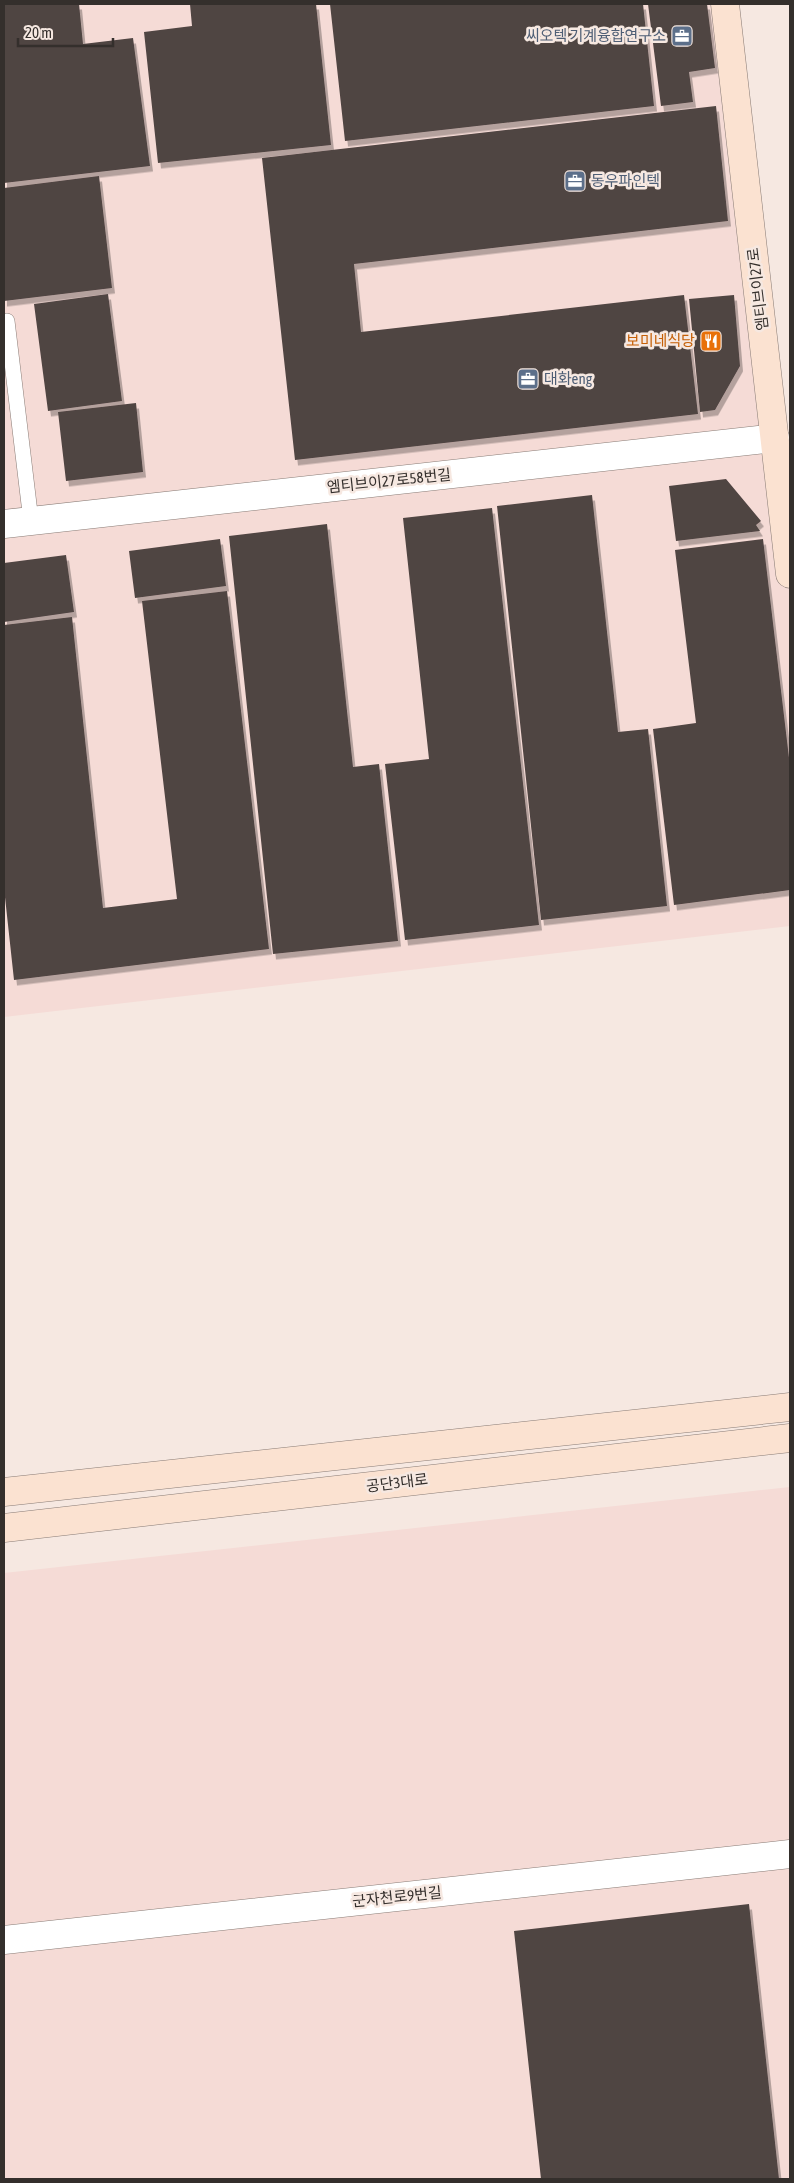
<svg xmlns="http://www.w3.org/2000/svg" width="794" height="2183" font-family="'Asap Condensed','Noto Sans KR',sans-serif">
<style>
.industrial{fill:#f5dbd6}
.building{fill:#504442;filter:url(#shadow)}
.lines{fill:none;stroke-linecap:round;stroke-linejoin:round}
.lane-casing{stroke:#897c76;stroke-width:16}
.street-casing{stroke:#897c76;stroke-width:29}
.secondary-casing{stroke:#897c76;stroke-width:29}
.lane{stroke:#fff;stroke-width:15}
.street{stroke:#fff;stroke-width:28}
.secondary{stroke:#fbe2d1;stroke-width:28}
.labels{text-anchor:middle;stroke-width:5;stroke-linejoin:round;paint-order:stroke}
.service-label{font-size:15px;fill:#4e5e75;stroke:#f6e8e1;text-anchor:start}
.street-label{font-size:15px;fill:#342f2c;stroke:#f6e8e1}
.food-label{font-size:15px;fill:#c56008;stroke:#f6e8e1;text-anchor:end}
</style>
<defs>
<filter id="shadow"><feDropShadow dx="3" dy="5.5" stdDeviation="0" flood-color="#0004"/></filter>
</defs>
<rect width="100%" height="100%" fill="#f6e8e1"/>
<path class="industrial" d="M4 4H729L790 559V926L4 1017Z
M790 1487V2179H4V1573Z"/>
<path class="building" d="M4 4H79L83 44 133 38 150 166 4 183Z
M190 4H316L331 145 158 163 144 32 192 26Z
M330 4H643L654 106 345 141Z
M648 4H707L715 68 689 72 693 102 661 106Z
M716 106 728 221 354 264 361 332 684 295 698 414 295 460 262 158Z
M99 176 112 288 4 301V188Z
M108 294 122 401 48 411 34 304Z
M734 295 740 366 715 410 700 412 689 299Z
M136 403 143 472 66 481 58 412Z
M726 479 761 521 756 525 760 531 676 541 669 486Z
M592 495 618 732 648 729 667 906 541 920 497 506Z
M492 508 539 925 405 940 385 764 429 759 403 518Z
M327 524 353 767 379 764 398 941 273 954 229 536Z
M220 539 226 586 135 598 129 551Z
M763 539 790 766V890L674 905 653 729 696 723 675 550Z
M66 555 74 612 4 622V563Z
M227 591 269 949 14 980 4 888V625L72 617 103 908 177 899 142 601Z
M749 1904 779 2179H541L514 1931Z"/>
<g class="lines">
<g class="lane-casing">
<path id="lane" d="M7 321 31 521"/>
</g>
<g class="street-casing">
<path id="street" d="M4 524 775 438
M4 1940 790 1854"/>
</g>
<g class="secondary-casing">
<path id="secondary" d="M725 4 790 574
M4 1492 790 1407
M4 1528 790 1438"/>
</g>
<use href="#lane" class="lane"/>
<use href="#street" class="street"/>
<use href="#secondary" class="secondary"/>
</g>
<defs>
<g id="office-square" transform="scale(1.125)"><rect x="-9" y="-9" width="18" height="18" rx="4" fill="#5c6f8a" stroke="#f6e8e1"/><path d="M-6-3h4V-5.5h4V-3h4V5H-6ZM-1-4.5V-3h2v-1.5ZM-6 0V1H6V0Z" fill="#fff"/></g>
<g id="restaurant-square" transform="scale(1.125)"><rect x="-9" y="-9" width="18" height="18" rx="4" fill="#e8710a" stroke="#f6e8e1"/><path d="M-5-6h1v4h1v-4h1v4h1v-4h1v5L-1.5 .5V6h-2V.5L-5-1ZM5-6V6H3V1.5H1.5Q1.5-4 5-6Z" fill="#fff"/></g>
</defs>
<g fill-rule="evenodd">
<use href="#office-square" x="682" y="36"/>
<use href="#office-square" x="575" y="181"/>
<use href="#restaurant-square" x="711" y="341"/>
<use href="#office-square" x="528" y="379"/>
</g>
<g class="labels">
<g class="service-label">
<text x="666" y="41" text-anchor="end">씨오텍 기계융합연구소</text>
<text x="591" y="186">동우파인텍</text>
<text x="544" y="384">대화eng</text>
</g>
<g class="street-label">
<text transform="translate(758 289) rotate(-97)" y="5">엠티브이27로</text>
<text transform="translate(389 481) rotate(-6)" y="5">엠티브이27로58번길</text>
<text transform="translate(397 1483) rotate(-7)" y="5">공단3대로</text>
<text transform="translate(397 1897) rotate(-6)" y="5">군자천로9번길</text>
</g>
<g class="food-label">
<text x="695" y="346">보미네식당</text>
</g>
</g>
<rect width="794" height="2183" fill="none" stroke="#342f2c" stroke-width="10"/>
<path d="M18 38v8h95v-8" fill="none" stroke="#342f2c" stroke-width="2.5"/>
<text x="25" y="38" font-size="15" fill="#342f2c" stroke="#f6e8e1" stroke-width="4" paint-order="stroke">20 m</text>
</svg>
